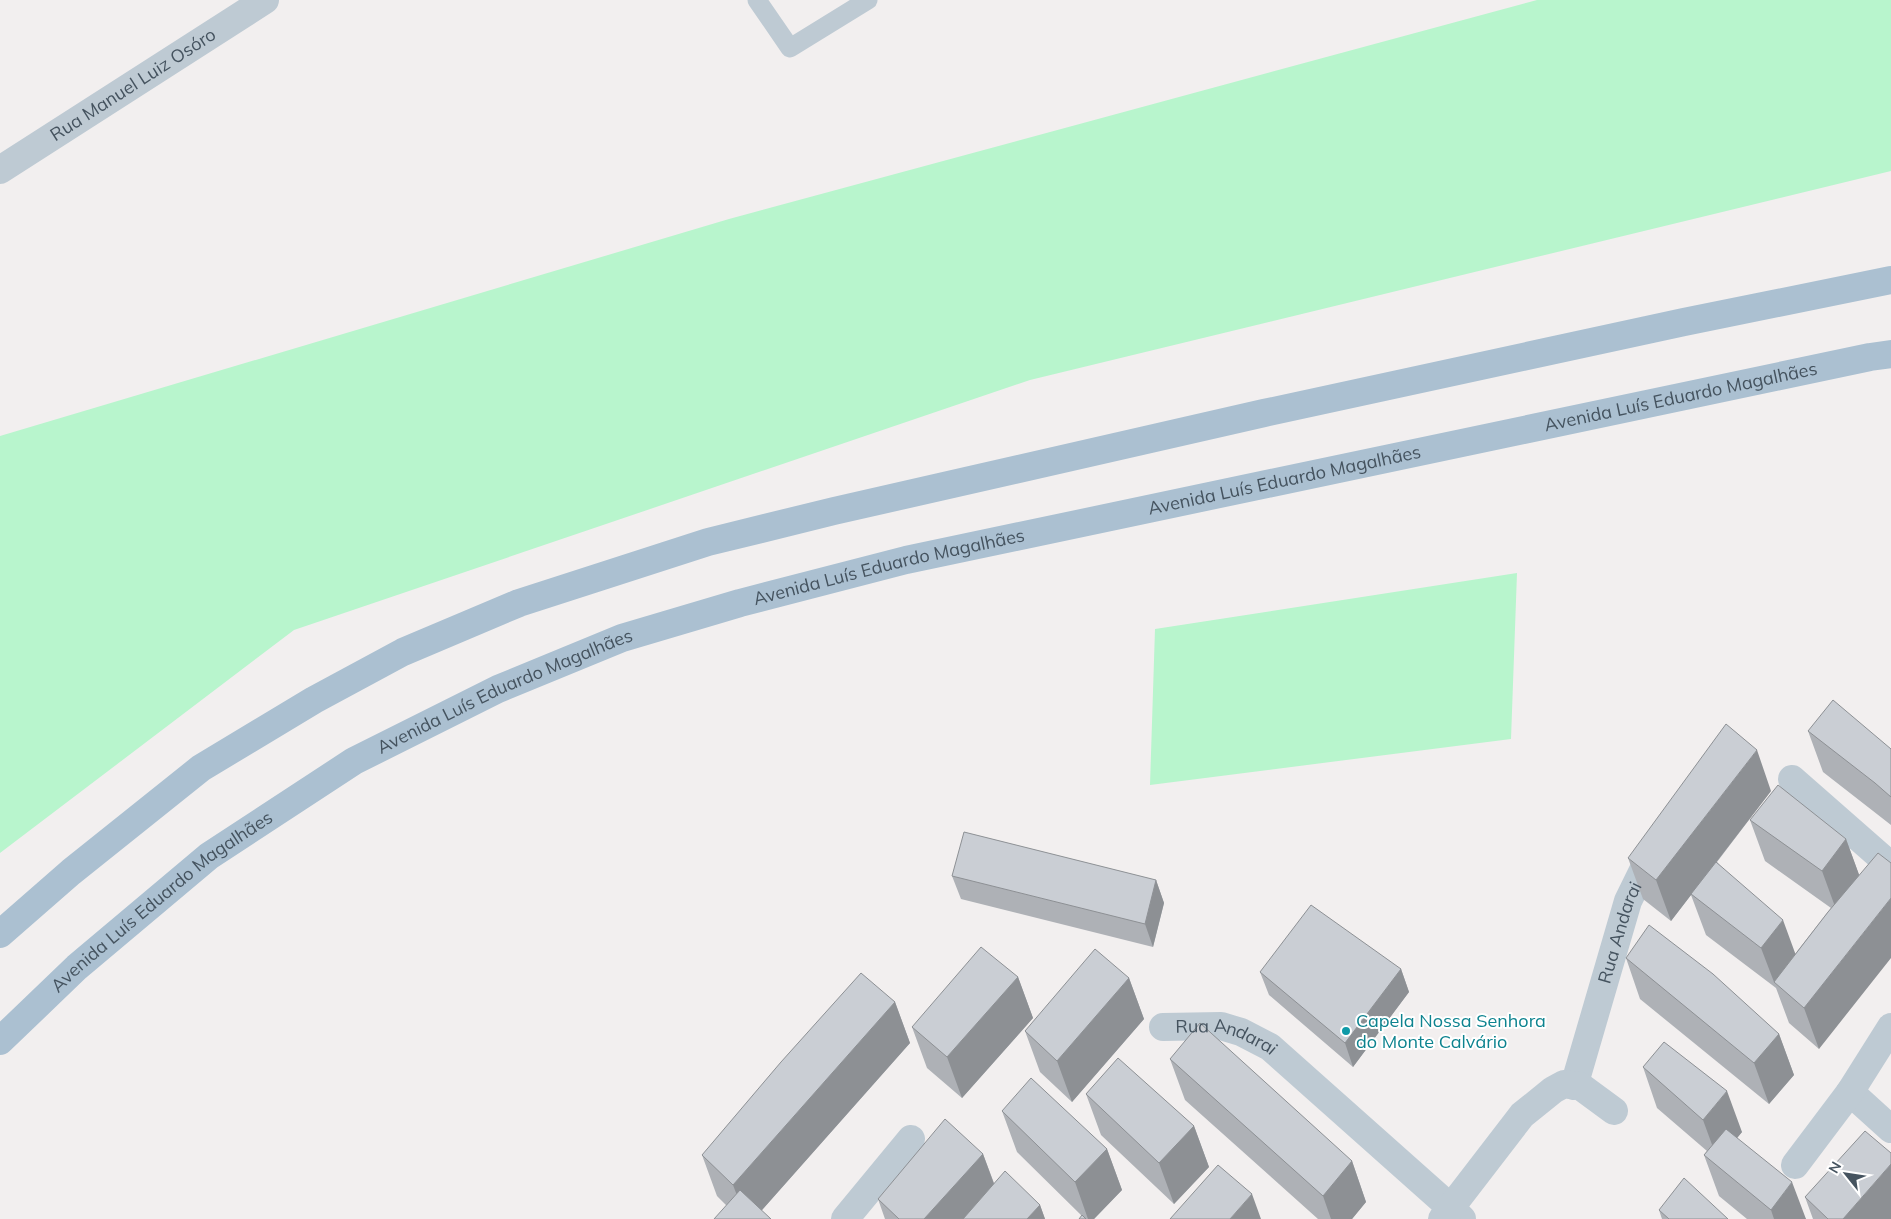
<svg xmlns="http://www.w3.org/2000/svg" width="1891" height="1219" font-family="Mulish,sans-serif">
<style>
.green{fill:#b8f5cd}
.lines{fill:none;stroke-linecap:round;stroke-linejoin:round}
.lane{stroke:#becad3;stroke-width:19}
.street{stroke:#becad3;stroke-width:28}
.primary{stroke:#abc0d1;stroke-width:28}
.wall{fill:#aeb1b6}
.shaded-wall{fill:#8d9094}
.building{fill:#caced4;stroke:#8d9094}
.culture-dot{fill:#0f9aa8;stroke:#fff;stroke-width:2}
.labels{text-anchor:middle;stroke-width:4;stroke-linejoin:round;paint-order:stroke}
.street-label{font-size:18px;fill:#45535f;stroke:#fff}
.culture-label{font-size:18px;fill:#0d838f;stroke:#fff;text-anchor:start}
</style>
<rect width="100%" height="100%" fill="#f2efef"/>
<path class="green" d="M1537 0H1891V171L1030 380 294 630 0 853V436L729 219Z
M1517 573 1511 739 1150 785 1155 629Z"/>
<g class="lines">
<path class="lane" d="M757 0 790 48 868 0"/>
<g class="street">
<path id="s1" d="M0 170 265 0"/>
<path d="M1792 779 1891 866"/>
<path id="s2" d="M1163 1027 1221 1026 1241 1032 1270 1047 1451 1208 1462 1219"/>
<path id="s3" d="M1574 1086 1628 901 1654 848"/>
<path d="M1850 1092 1891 1129"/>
<path d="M1795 1165 1850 1092 1891 1027"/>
<path d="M845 1219 911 1139"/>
<path d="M1442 1219 1522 1115 1553 1090 1564 1084 1580 1086 1614 1111"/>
</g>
<g class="primary">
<path d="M0 934 71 872 201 768 314 700 403 652 519 603 708 542 834 511 1264 413 1684 322 1891 280"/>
<path id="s4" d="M0 1041 77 967 209 856 354 761 498 689 622 638 740 603 906 560 1870 357 1891 354"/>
</g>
</g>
<path class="wall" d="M1808 731 1891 749V825L1823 772Z
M1771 791 1717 862 1795 954 1831 908 1765 861 1750 820 1846 839 1859 875 1819 1049 1789 1023 1776 988 1706 935 1691 895 1671 921 1643 899 1628 858Z
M952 876 1156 880 1164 903 1153 947 961 899Z
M1626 958 1779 1034 1794 1075 1769 1104 1640 999Z
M1401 969 1409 992 1353 1067 1269 995 1260 972Z
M1018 977 1033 1018 962 1098 927 1068 912 1027Z
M1129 978 1144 1019 1072 1102 1040 1072 1025 1031Z
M895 1002 910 1043 762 1210 726 1205 717 1196 702 1155Z
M1170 1059 1352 1161 1366 1202 1352 1219H1318L1185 1100Z
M1643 1067 1742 1132 1737 1138 1806 1219H1747L1719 1196 1704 1155 1707 1151 1657 1108Z
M1086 1094 1194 1126 1209 1167 1174 1204 1101 1135Z
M1002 1111 1107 1149 1122 1190 1094 1219H1079L1082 1216 1017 1152Z
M983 1154 994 1183 1040 1205 1045 1219H885L878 1199Z
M1805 1197 1891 1219H1813Z
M1659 1210 1728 1219H1662Z"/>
<path class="shaded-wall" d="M1757 750 1771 791 1671 921 1656 880Z
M1846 839 1861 880 1837 912 1822 871Z
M1156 880 1164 903 1153 947 1145 924Z
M1891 898V958L1819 1049 1804 1008Z
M1783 920 1798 961 1774 982 1761 948Z
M1401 969 1409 992 1353 1067 1345 1043Z
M1018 977 1033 1018 962 1098 947 1057Z
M1129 978 1144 1019 1072 1102 1057 1061Z
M895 1002 910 1043 754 1219H746L733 1185Z
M1779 1034 1794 1075 1769 1104 1754 1063Z
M1727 1091 1742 1132 1718 1161 1703 1120Z
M1194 1126 1209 1167 1174 1204 1159 1163Z
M1107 1149 1122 1190 1094 1219H1088L1075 1182Z
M983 1154 998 1195 976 1219H924Z
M1352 1161 1366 1202 1352 1219H1331L1323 1196Z
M1891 1164V1219H1843Z
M1792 1182 1806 1219H1774L1771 1210Z
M1252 1194 1261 1219H1230Z
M1040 1205 1045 1219H1027Z"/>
<path class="building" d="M1833 700 1891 749V797L1875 783 1808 731Z
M1726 724 1757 750 1656 880 1628 858Z
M1778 785 1846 839 1822 871 1750 820Z
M964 832 1156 880 1145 924 952 876Z
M1878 853 1891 863V898L1804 1008 1774 982 1828 912Z
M1716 862 1783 920 1761 948 1691 894Z
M1311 905 1401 969 1345 1043 1260 972Z
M1649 925 1713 974 1779 1034 1754 1063 1626 958Z
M981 947 1018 977 947 1057 912 1027Z
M1095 949 1129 978 1057 1061 1025 1031Z
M861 973 895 1002 733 1185 702 1155 781 1062Z
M1200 1023 1352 1161 1323 1196 1170 1059Z
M1664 1042 1727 1091 1703 1120 1643 1067Z
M1118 1058 1194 1126 1159 1163 1086 1094Z
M1031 1078 1107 1149 1075 1182 1002 1111Z
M945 1119 983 1154 924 1219H899L878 1199Z
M1726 1129 1792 1182 1771 1210 1704 1155Z
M1865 1131 1891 1153V1164L1843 1219H1828L1805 1197Z
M1218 1165 1252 1194 1230 1219H1170Z
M1005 1171 1040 1205 1027 1219H963Z
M1684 1178 1728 1219H1669L1659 1210Z
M740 1190 771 1219H714Z
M1082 1215 1086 1219H1079Z"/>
<circle class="culture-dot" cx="1346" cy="1031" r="5"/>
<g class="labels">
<g class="street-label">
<text dy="6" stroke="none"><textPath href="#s1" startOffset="158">Rua Manuel Luiz Osóro</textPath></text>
<text dy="6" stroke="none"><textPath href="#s4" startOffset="1834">Avenida Luís Eduardo Magalhães</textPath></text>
<text dy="6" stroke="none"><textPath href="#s4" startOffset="1429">Avenida Luís Eduardo Magalhães</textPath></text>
<text dy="6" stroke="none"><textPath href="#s4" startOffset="1024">Avenida Luís Eduardo Magalhães</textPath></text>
<text dy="6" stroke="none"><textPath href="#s4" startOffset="619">Avenida Luís Eduardo Magalhães</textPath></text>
<text dy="6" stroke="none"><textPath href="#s4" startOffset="214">Avenida Luís Eduardo Magalhães</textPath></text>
<text dy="6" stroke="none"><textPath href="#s3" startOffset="160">Rua Andarai</textPath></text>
<text dy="6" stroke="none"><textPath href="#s2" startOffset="65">Rua Andarai</textPath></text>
</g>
<g class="culture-label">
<text x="1356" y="1027">Capela Nossa Senhora<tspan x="1356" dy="21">do Monte Calvário</tspan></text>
</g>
</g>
<g transform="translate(1846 1174) rotate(300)" stroke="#ffffff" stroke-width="4" paint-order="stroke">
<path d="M0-4L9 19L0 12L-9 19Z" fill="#45535f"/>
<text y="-8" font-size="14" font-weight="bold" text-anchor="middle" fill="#45535f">N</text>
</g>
</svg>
